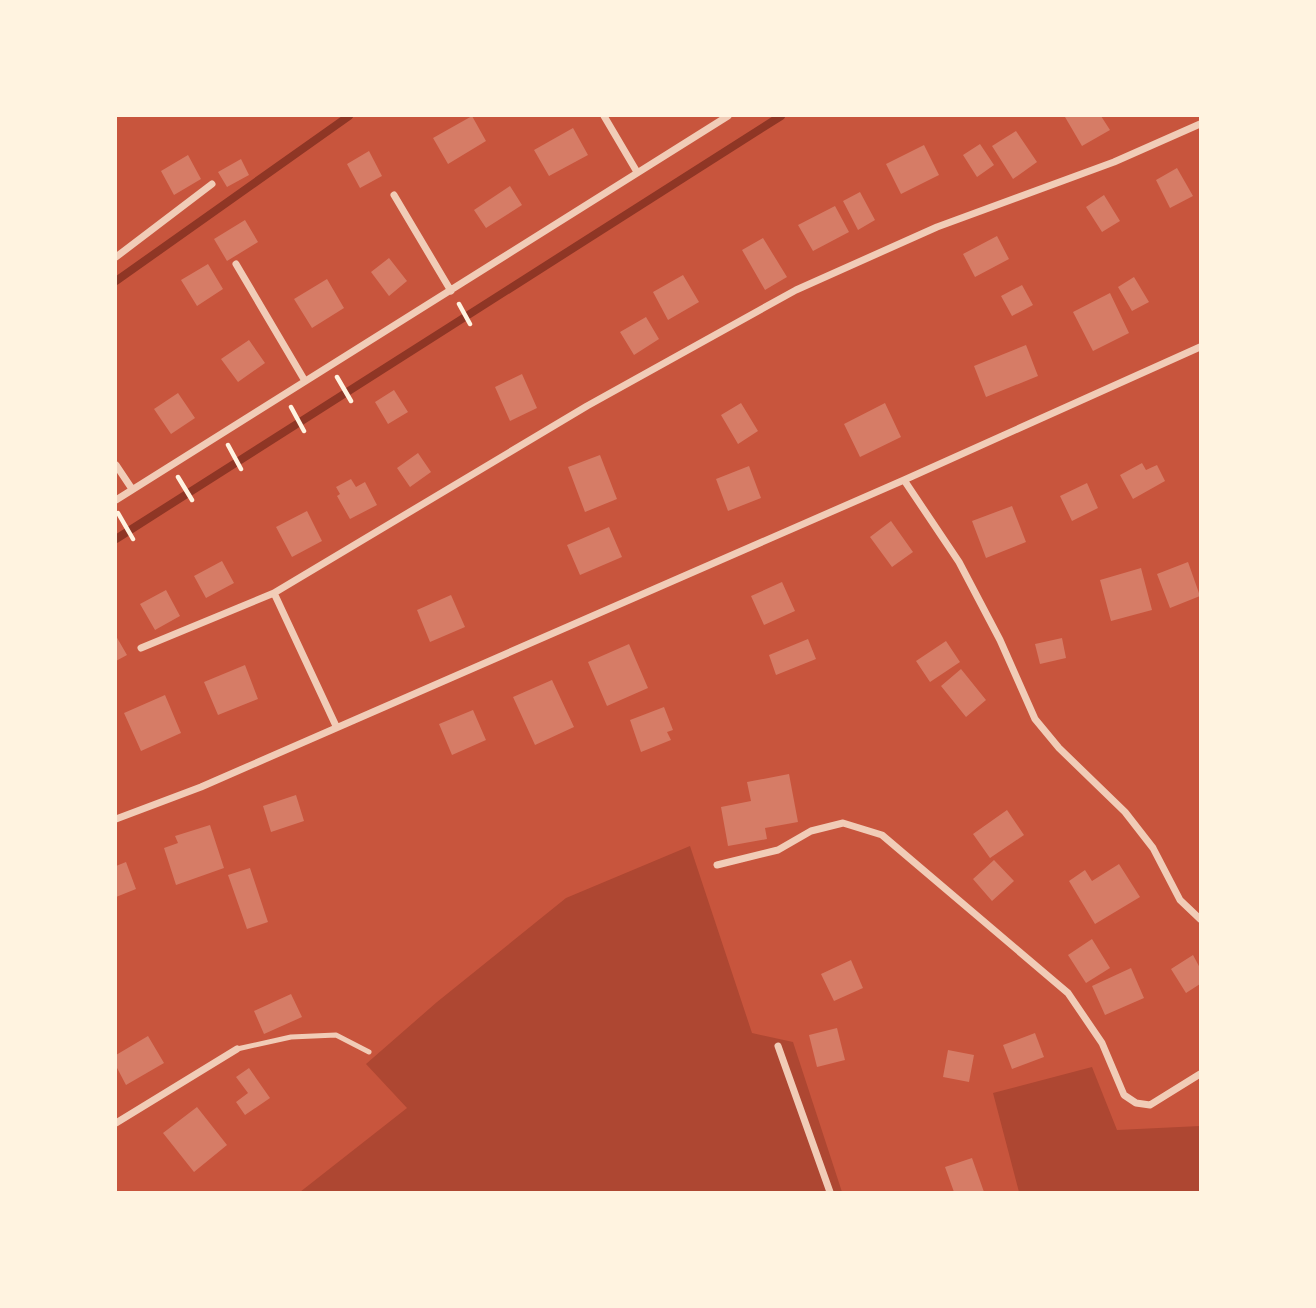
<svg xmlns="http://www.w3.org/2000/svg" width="1316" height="1308" font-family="Figtree,sans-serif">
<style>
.green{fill:#ae4732}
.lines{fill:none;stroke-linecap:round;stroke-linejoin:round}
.stream{stroke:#8f3625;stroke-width:8}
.building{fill:#d67c66}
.path{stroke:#fff3e0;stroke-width:4.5}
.service{stroke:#f1ccb7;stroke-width:5}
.minor{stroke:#f1ccb7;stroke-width:7}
</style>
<rect width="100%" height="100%" fill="#c8553d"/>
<path class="green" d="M690 846 752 1033 793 1042 842 1192H300L407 1108 366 1064 437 1002 566 898Z
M1092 1067 1117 1130 1200 1126V1192H1019L993 1093Z"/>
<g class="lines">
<path class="stream" d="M116 281 349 116
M116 539 781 116"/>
</g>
<path class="building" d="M472 116 486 141 448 164 433 138Z
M1067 116H1101L1110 130 1082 146 1065 117Z
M573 128 588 155 549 176 534 150Z
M1016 131 1037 162 1013 179 992 146Z
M980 144 994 165 977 177 963 155Z
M924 145 939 175 901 194 886 164Z
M369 151 382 176 360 188 347 164Z
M188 155 201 179 174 195 161 171Z
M241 159 249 175 227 187 218 172Z
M1177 168 1193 196 1170 208 1156 180Z
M510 186 522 205 486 228 474 210Z
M860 192 875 220 858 230 843 201Z
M1104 195 1120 221 1102 232 1086 207Z
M835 206 849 232 813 251 798 225Z
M245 220 258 242 227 261 214 239Z
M997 236 1009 259 975 277 963 254Z
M763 238 787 277 765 290 742 250Z
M389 258 407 281 389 296 371 272Z
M208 264 223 289 197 306 181 280Z
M683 275 699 302 668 320 653 292Z
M1134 277 1149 302 1132 311 1118 287Z
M327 279 344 308 312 328 294 299Z
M1022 285 1033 305 1012 316 1001 296Z
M1110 293 1129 333 1093 351 1073 312Z
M646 317 659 339 634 355 620 332Z
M249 340 265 363 238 382 221 359Z
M1026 345 1038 376 986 397 974 366Z
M522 374 537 408 510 421 495 387Z
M394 390 408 412 388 424 375 402Z
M178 393 195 418 171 434 154 409Z
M741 403 758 431 738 444 721 415Z
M885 403 901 437 860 457 844 424Z
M418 453 431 472 410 487 397 468Z
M600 455 617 499 585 512 568 467Z
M1142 463 1146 470 1157 465 1165 481 1133 499 1120 475Z
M749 466 761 498 728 511 716 479Z
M351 479 356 487 365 482 377 505 350 519 337 496 340 494 336 487Z
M1087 483 1098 508 1072 521 1060 496Z
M1012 506 1026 542 986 558 972 521Z
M307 511 322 541 292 557 276 527Z
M891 521 913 552 892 567 870 537Z
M609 527 622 557 580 575 567 545Z
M222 561 234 583 206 598 194 576Z
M1188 562 1200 596 1170 608 1157 574Z
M1141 568 1152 610 1111 621 1100 580Z
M782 582 795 611 764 625 751 596Z
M166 590 180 616 155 630 140 604Z
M451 595 465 627 430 642 417 610Z
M116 636 127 655 116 661Z
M1062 638 1066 658 1040 664 1035 644Z
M808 639 816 659 776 675 769 655Z
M946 641 960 662 930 682 916 661Z
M629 644 648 688 607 706 588 662Z
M245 665 258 699 218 715 204 682Z
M961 669 986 700 966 717 941 686Z
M552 680 574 727 535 745 513 697Z
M165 695 181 733 141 751 124 713Z
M664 707 673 730 667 732 671 740 641 752 630 720Z
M473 710 486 740 452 755 439 724Z
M789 774 798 822 765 828 767 839 728 846 721 807 751 801 747 782Z
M296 795 304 821 271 832 263 806Z
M1007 810 1024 835 990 858 973 834Z
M210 825 224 868 176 885 164 848 178 843 175 836Z
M994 860 1014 881 992 901 973 879Z
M126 862 136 889 116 897V866Z
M1119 864 1140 897 1095 924 1069 881 1085 870 1092 881Z
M250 868 268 922 247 929 228 875Z
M1092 939 1110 968 1086 983 1068 955Z
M1193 955 1200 968V984L1186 993 1171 969Z
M851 960 863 988 834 1001 821 974Z
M1131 968 1144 998 1105 1015 1092 986Z
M291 994 302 1017 264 1034 254 1011Z
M837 1028 845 1060 817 1067 809 1035Z
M1035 1033 1044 1057 1012 1069 1003 1045Z
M148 1036 164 1063 126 1085 116 1066V1055Z
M948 1050 974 1055 969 1082 943 1077Z
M249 1068 270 1098 245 1115 236 1102 248 1093 236 1077Z
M197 1107 227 1145 194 1172 163 1133Z
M972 1158 984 1192H954L945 1167Z"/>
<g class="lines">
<path class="path" d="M459 304 470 324
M337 377 351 401
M291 407 304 431
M228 445 241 469
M178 477 192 500
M118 513 133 539"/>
<path class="service" d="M237 1049 291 1037 336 1035 369 1052"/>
<path class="minor" d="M604 116 637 172
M394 195 451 291
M116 257 212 184
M236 264 305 381
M116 465 132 489
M904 480 959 562 1000 640 1035 719 1059 748 1125 812 1153 848 1180 900 1200 919
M116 500 728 116
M274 593 336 726
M141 648 274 593 587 406 796 290 937 227 1114 162 1200 124
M116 819 201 787 904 480 1200 347
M717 865 778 850 811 831 843 823 882 835 1068 993 1102 1043 1124 1095 1136 1103 1150 1105 1200 1074
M778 1046 830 1192
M116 1123 237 1049"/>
</g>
<rect width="1316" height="1308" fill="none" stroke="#fff3e0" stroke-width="234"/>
</svg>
